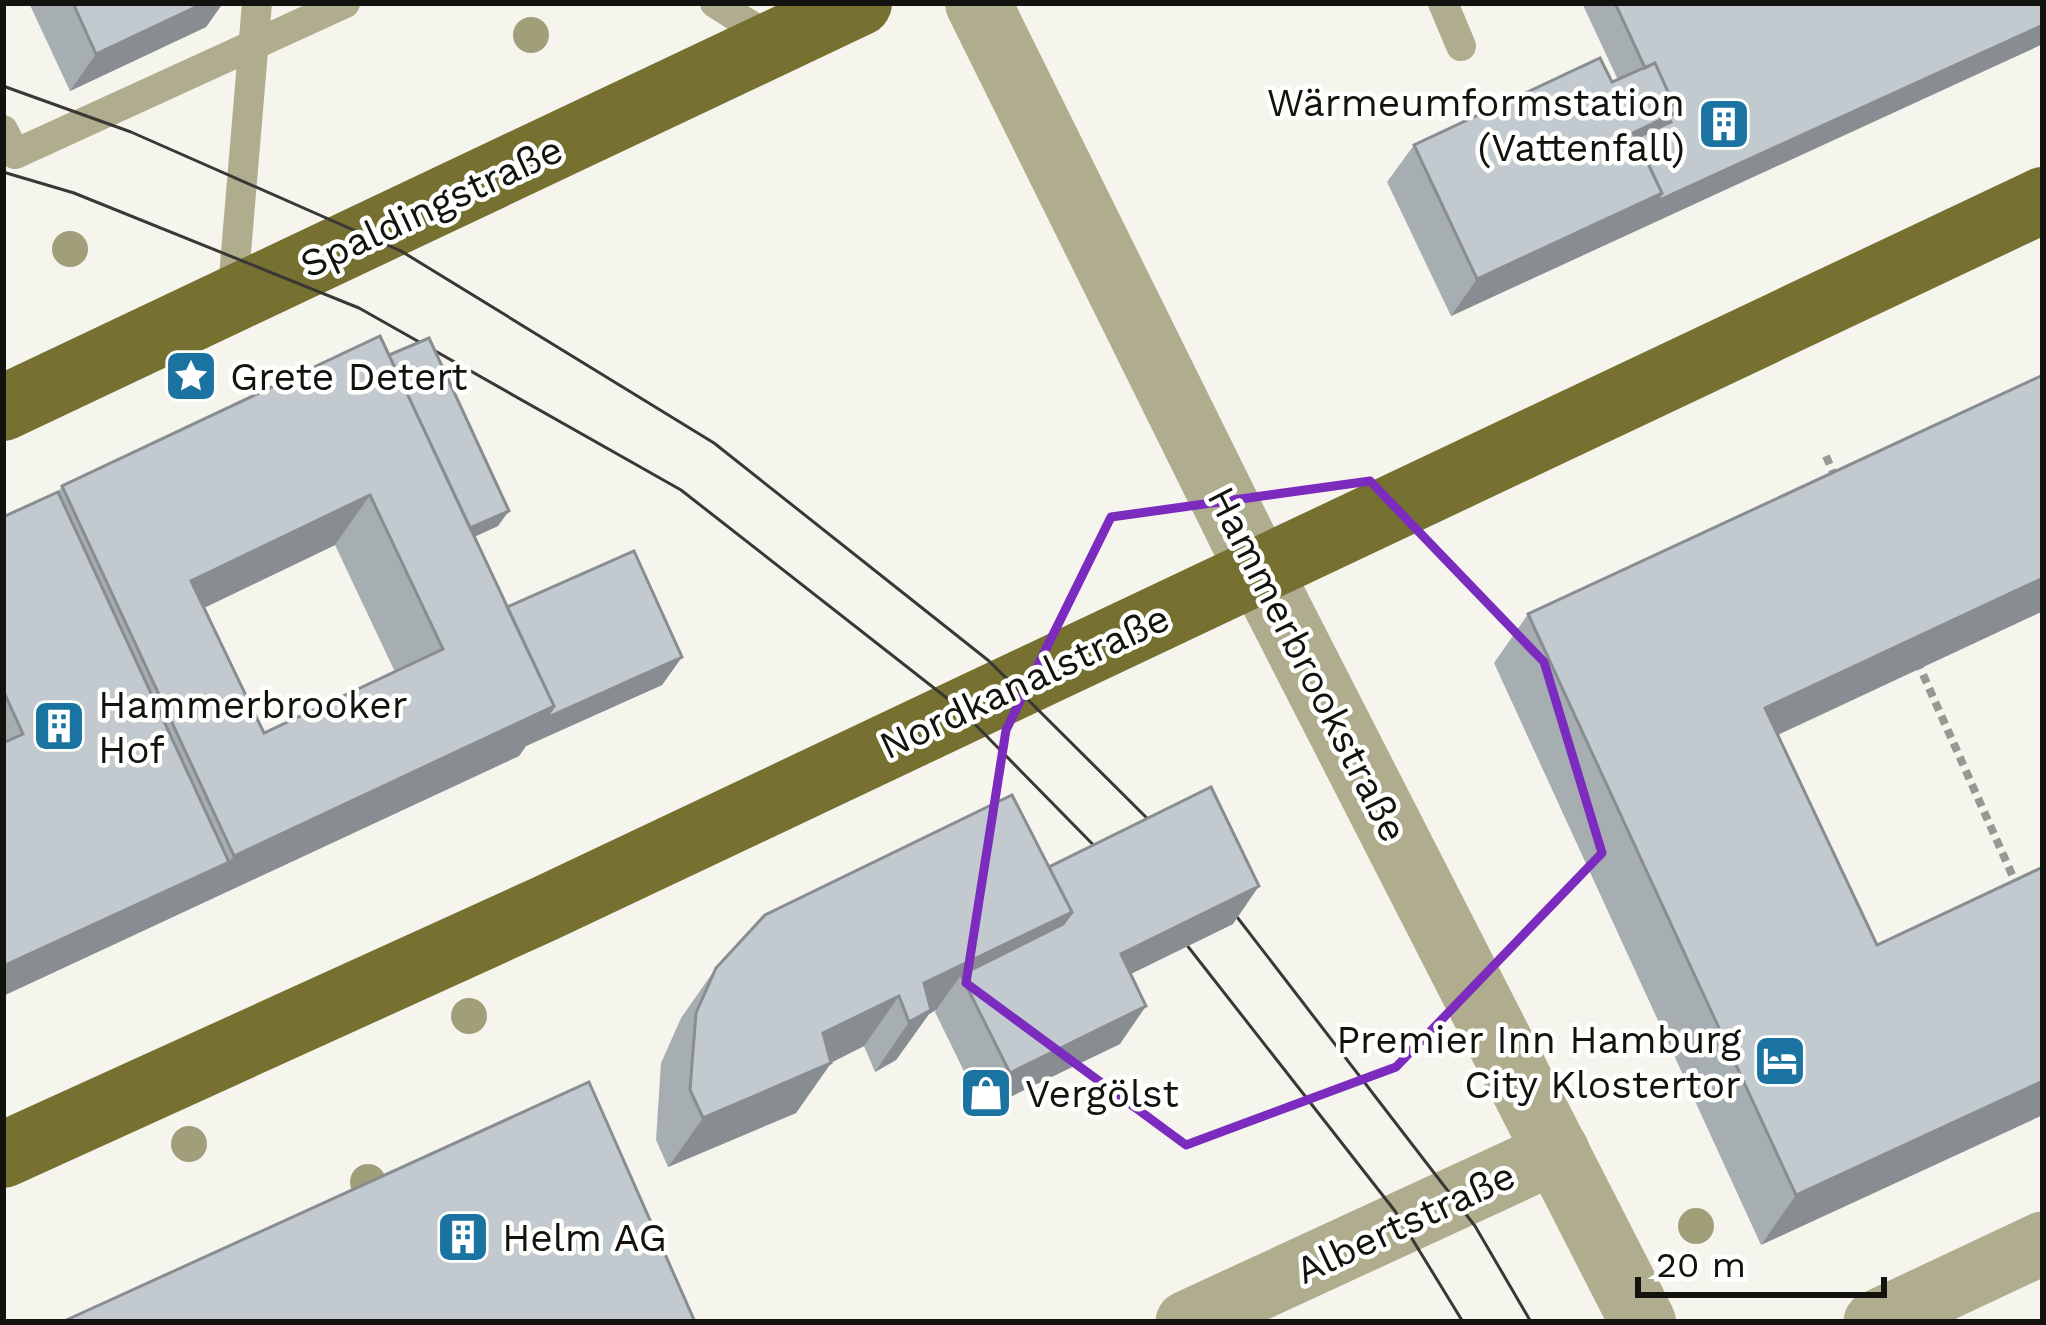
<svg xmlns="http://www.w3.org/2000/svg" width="2046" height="1325" font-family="'Work Sans',sans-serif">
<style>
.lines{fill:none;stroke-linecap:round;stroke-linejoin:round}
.path{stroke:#989791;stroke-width:8;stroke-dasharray:9 6;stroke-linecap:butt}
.service{stroke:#afad8d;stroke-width:30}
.minor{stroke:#afad8d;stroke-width:63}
.tertiary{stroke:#afad8d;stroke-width:66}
.primary{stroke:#767131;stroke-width:66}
.tram{stroke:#393835;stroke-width:3}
.tree{fill:#a19e7a}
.wall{fill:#a7aeb2;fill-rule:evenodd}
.shaded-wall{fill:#888d91}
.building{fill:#c2cacf;stroke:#888d91;stroke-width:3;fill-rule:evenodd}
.marked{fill:none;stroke:#7b2cbf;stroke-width:9;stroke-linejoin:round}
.labels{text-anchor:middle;stroke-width:9;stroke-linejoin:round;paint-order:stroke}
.poi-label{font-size:39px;fill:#12120f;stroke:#fffffe;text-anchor:start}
.street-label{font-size:39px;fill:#12120f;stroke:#fffffe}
</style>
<rect width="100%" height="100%" fill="#f6f5ed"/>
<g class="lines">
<path class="path" d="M1826 456 1835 477
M1917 661 2018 888"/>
<path class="service" d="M715 3 777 42
M1443 3 1461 46
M3 130 15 154 345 3
M232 300 257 3"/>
<path class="minor" d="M1187 1322 1558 1151
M1875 1322 2043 1243"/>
<path class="tertiary" d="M978 3 1258 569 1643 1322"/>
<path class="primary" d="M3 408 859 3
M3 1155 544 909 2043 200"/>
<path class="tram" d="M3 86 131 132 401 251 714 443 989 661 1172 843
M3 172 74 193 359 308 681 490 957 706 1118 870
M1217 891 1475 1226 1531 1322
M1168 921 1395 1211 1463 1322"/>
</g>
<g class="tree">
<circle cx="531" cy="35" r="18"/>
<circle cx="70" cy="249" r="18"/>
<circle cx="469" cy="1016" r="18"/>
<circle cx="189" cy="1144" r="18"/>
<circle cx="368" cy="1182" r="18"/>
<circle cx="1696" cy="1226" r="18"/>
</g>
<path class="wall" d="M29 3H223L206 27 70 91Z
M1582 3H2043L1636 230 1451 316 1387 182 1414 145 1618 80Z
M389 355 498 526 474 537 507 607 682 657 662 685 526 746 519 756 3 996V516L58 492 62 486ZM335 545 395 672 264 733 203 608Z
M2043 375V611L1778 735 1877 945 2043 867 1761 1245 1494 663 1528 614Z
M1049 867 1233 924 1130 974 1120 1044 983 1110 935 1012 936 1010 929 1014 896 1060 875 1072 864 1046 831 1063 796 1113 668 1167 656 1140 661 1063 681 1018 716 968Z"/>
<path class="shaded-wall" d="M204 3H223L206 27 70 91 96 54Z
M2043 25V44L1451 316 1477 279 1662 193Z
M1677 112 1651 150 1634 158 1633 133Z
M370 495 335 545 156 631 191 581Z
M509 511 498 526 427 558 437 543Z
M2043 578V611L1730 757 1765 708Z
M682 657 662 685 526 746 519 756 3 996V966L229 862 234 856 554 706Z
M1259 886 1233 924 1094 992 1121 954Z
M1072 912 1037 962 961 975 936 1010 929 1014 896 1060 875 1072 909 1022 924 983Z
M899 996 864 1046 818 1069 831 1063 796 1113 668 1167 703 1118 823 1033Z
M1146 1006 1120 1044 983 1110 1010 1073Z
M2043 1081V1115L1761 1245 1796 1195Z"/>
<path class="building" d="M73 3H204L96 54Z
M1615 3H2043V25L1655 202 1662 193 1636 138 1671 122 1668 117 1677 112 1655 63 1645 68Z
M1600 58 1612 82 1655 63 1677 112 1633 133 1662 193 1477 279 1414 145Z
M380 336 554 706 234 856 62 486ZM370 495 443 649 264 733 191 581Z
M429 338 509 511 470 528 389 355Z
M2043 375V578L1765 708 1877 945 2043 867V1081L1796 1195 1528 614Z
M58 492 229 862 3 966V743L23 734 3 690V517Z
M634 551 682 657 546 718 554 706 507 607Z
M1211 787 1259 886 1121 954 1146 1006 1010 1073 961 975 1063 924 1072 912 1049 867Z
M1012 795 1072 912 924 983 931 1010 909 1022 899 996 823 1033 831 1063 703 1118 690 1090 696 1013 716 968 765 915Z
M589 1082 695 1322H62Z"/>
<path class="marked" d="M1370 481 1544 662 1602 853 1396 1067 1186 1145 966 983 1006 730 1111 517Z"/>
<defs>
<g id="building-square" transform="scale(2.7)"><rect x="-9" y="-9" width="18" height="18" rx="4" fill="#1b73a2" stroke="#fffffe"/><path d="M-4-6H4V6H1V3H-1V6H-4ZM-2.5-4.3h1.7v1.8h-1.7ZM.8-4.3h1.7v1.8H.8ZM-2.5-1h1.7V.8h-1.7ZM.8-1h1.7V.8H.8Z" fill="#fff"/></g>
<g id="sight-square" transform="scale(2.7)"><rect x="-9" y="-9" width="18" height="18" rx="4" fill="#1b73a2" stroke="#fffffe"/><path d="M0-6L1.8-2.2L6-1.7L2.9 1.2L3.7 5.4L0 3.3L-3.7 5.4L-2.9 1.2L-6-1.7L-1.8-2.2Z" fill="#fff"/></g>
<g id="hotel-square" transform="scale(2.7)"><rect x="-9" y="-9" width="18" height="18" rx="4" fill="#1b73a2" stroke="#fffffe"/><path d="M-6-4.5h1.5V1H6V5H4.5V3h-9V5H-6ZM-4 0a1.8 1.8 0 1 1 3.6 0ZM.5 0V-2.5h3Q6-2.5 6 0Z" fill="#fff"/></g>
<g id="shop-square" transform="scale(2.7)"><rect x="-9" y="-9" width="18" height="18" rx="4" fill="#1b73a2" stroke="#fffffe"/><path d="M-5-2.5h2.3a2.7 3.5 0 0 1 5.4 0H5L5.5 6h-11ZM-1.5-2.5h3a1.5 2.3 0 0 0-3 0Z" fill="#fff"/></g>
</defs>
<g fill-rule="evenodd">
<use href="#building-square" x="1724" y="124"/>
<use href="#sight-square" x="191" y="376"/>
<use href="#building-square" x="59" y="726"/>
<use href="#hotel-square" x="1780" y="1061"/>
<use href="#shop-square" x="986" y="1093"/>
<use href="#building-square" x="463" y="1237"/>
</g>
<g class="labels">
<g class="poi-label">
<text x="1685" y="116" text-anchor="end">Wärmeumformstation<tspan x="1685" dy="45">(Vattenfall)</tspan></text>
<text x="230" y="390">Grete Detert</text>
<text x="98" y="718">Hammerbrooker<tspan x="98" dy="45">Hof</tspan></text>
<text x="1741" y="1053" text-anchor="end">Premier Inn Hamburg<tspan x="1741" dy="45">City Klostertor</tspan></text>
<text x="1025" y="1107">Vergölst</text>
<text x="502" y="1251">Helm AG</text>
</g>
<g class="street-label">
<text transform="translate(431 206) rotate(-25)" y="14">Spaldingstraße</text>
<text transform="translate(1308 664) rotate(63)" y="14">Hammerbrookstraße</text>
<text transform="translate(1024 681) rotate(-25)" y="14">Nordkanalstraße</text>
<text transform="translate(1405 1222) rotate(-25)" y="14">Albertstraße</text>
</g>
</g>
<rect width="2046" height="1325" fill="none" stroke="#12120f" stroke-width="12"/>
<path d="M1638 1277v18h246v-18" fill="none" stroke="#12120f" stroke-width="6"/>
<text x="1656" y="1277" font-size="36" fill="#12120f" stroke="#fffffe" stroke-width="9" paint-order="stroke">20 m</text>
</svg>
